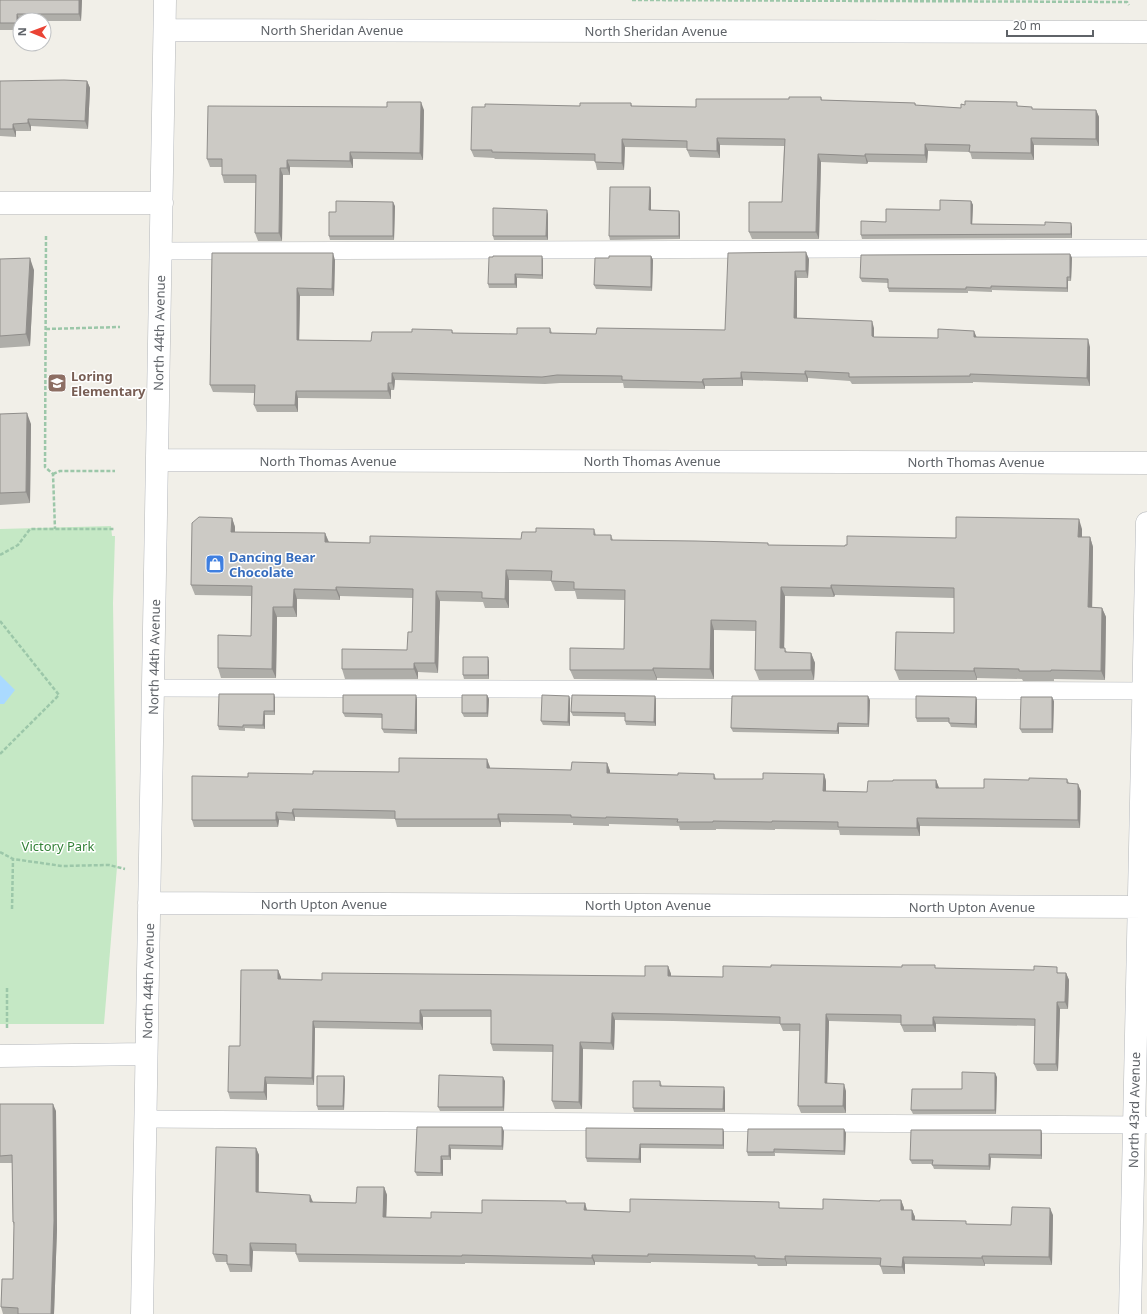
<svg xmlns="http://www.w3.org/2000/svg" width="1147" height="1314" font-family="'Noto Sans',sans-serif">
<style>
.green{fill:#c5e8c5}
.water{fill:#aadaff}
.lines{fill:none;stroke-linecap:round;stroke-linejoin:round}
.service-casing{stroke:#b5b8bc;stroke-width:18}
.minor-casing{stroke:#b5b8bc;stroke-width:23}
.path{stroke:#9cc7a9;stroke-width:2.5;stroke-dasharray:4 2;stroke-linecap:butt}
.service{stroke:#fff;stroke-width:17}
.minor{stroke:#fff;stroke-width:22}
.wall{fill:#afaea9}
.shaded-wall{fill:#8f8d8a}
.building{fill:#cccac5;stroke:#8f8d8a}
.labels{text-anchor:middle;stroke-width:3;stroke-linejoin:round;paint-order:stroke}
.street-label{font-size:13px;fill:#5f6368;stroke:#fff}
.education-label{font-size:13px;font-weight:bold;fill:#785e54;stroke:#fff;text-anchor:start}
.shop-label{font-size:13px;font-weight:bold;fill:#366cbe;stroke:#fff;text-anchor:start}
.park-label{font-size:13px;fill:#348238;stroke:#fff}
</style>
<rect width="100%" height="100%" fill="#f1efe8"/>
<path class="green" d="M111 526 112 536H115L113 603 117 867 104 1024H0V529Z"/>
<path class="water" d="M0 675 15 690 4 704H0Z"/>
<g class="lines">
<g class="service-casing">
<path id="service" d="M161 251 1147 248
M153 688 1147 691
M145 1119 1147 1125"/>
</g>
<g class="minor-casing">
<path id="minor" d="M165 30 1147 32
M0 203H162
M157 460 1147 463
M149 903 1147 907
M0 1056 146 1054
M142 1314 165 0
M1130 1314 1147 523"/>
</g>
<path class="path" d="M632 0 1127 2 1129 5
M46 236 45 467 53 474 55 529
M46 329 120 327
M53 474 60 471H115
M0 555 18 545 30 529H114
M0 621 59 695 0 754
M0 852 13 859 62 866 109 865 125 869
M12 909 13 859
M7 1028V986"/>
<use href="#service" class="service"/>
<use href="#minor" class="minor"/>
</g>
<path class="wall" d="M0 0H82L81 21H44V20H20V30H0Z
M0 81H87L90 88 88 129 31 126V131H16V137L0 136Z
M821 97 822 100 915 103 916 105 961 108 1019 107H1032V109L1096 110 1099 117V146L1034 145V160L972 159 970 152 928 151 927 163 868 162 867 164 821 162 819 239H752L749 232 782 202 784 146 720 145V158L690 157 687 150V148L625 147 624 170H597L595 161 495 159 494 158 474 157 471 150 485 107 580 106 631 103 632 106 696 107 789 99Z
M424 110 423 160 353 159V168L290 167V175H283L282 241H258L255 233 256 183H224L222 175V167H210L207 159Z
M650 187 651 191V210L679 211 680 215V239L610 240 609 236Z
M971 201 973 205 972 224 1072 227V238L862 239 861 235 886 222 940 210Z
M395 206 394 240H330L329 236 336 212Z
M548 214V240H494L493 236Z
M212 253 335 260 334 296H300L299 340 371 341 412 332 452 330 453 333 517 334 550 328 552 333 596 334 725 330 809 259 808 278H797V318L874 328V337L938 338 976 337 1090 347V386L973 382V383L852 384 850 381 808 378V382L743 380V386H705V389L624 388 623 383H560L545 384 395 380 394 390H391V399L298 398V412H257L254 405V393L213 392 210 385Z
M1070 254 1072 258 1071 281H1068V292L992 290V292L968 291V293L889 292 888 288V283L862 282 860 278Z
M651 256 653 260 652 291 596 289 594 285 609 258Z
M0 259 34 270 30 346 0 348Z
M543 260V279L517 278V288H489L488 284Z
M0 414 31 424 30 503 0 505Z
M232 518 235 527V532L325 533 329 542 370 543 521 539 536 532 594 529 596 535H611L613 540 769 545 845 546 1082 529V537H1090L1093 547 1092 607 1102 608 1106 617 1105 680 1054 679V681H1023L1022 679 977 678V680H899L895 670 954 633V598L835 595 834 597 785 596 784 648 787 652 811 653 815 663 814 680H759L755 670 756 631 714 630V679L657 678V680L574 679 570 670 624 649 625 600 577 599 575 591H555L551 581 509 580V608H485L483 602 440 601 438 673 418 672V679H345L342 669 407 650 412 632 413 598 340 596V600L297 599V617H277L276 678H221L218 668 251 636V596L195 595 191 585Z
M489 661V679H464L463 675Z
M274 694 275 698V715H265V729L245 728V731L219 730 218 726Z
M487 695 489 699 488 717H464L462 713Z
M655 696 656 700V726L626 725 625 721V717L573 716 571 712Z
M976 697 977 700V728L951 727 949 722H917L916 718Z
M417 699V734L384 733 382 729V718L345 717 343 713Z
M570 699V726L543 725 541 721Z
M870 700 869 727H839V734L733 732 731 728Z
M1054 701 1053 733H1022L1020 729Z
M607 763 610 771V773L678 775 714 774 716 779H763L824 774 826 781V791L867 792 893 781 936 780 939 788H984L1029 780 1067 779 1069 783 1081 791 1080 828 920 826V836L840 835 839 830 775 829V830L716 829V830H680L679 826 609 824V826L573 825V823L501 822V827H397L395 819 295 817V821L279 820 278 827H194L192 820 248 777 313 774 399 772 490 767V768L571 770Z
M668 966 671 974V976L723 977 771 967 936 968 1066 973 1069 980 1068 1009H1060L1058 1071H1037L1034 1064 1035 1026 936 1024V1032H904L901 1025V1023L829 1021 827 1083 846 1091V1113H801L798 1106 800 1031H783L780 1024 673 1021 615 1020 614 1050 583 1049 582 1109H555L552 1101 553 1052 493 1051 491 1044V1017H423V1030L315 1028 314 1085 267 1084V1100L230 1099 228 1092 240 1046 278 970 281 979 322 980 645 976Z
M344 1076 345 1080 344 1110H318L317 1106Z
M997 1077 996 1114H913L911 1110Z
M505 1081 504 1111H440L438 1107Z
M660 1081 662 1086 725 1091V1112H634L633 1108Z
M0 1104 56 1111 57 1229 54 1314H3L1 1307 13 1279 14 1226 13 1222 12 1163H0Z
M417 1127 504 1131 503 1150 451 1149V1160H443V1176H417L415 1172Z
M586 1128 724 1132V1149L641 1148V1163L587 1162 586 1158Z
M844 1129 846 1133 845 1155 775 1153V1156H748L747 1152Z
M1041 1130 1042 1134V1159L991 1158 990 1170 934 1169 932 1164H912L910 1160Z
M256 1148 259 1155V1193L313 1202 356 1203 384 1187 387 1195 386 1217 431 1218 482 1213 566 1201V1203H585L587 1210 630 1212 781 1208 823 1209 880 1201 901 1200 904 1208V1210H912L915 1217V1220L967 1224 1011 1225 1053 1215 1052 1265 985 1264V1266L905 1264V1274H883L880 1265 787 1264V1266H758L757 1264 651 1262V1263L595 1262V1265L465 1263V1264L299 1262 296 1254V1252L253 1251 252 1272H230L227 1264V1262H216L213 1254Z"/>
<path class="shaded-wall" d="M79 0H82L81 21 79 14Z
M17 14 20 21V30L17 23Z
M87 81 90 88 88 129 85 121Z
M421 102 424 110 423 160 420 153Z
M1096 110 1099 117V146L1096 139Z
M28 119 31 126V131L28 123Z
M13 124 16 131V137L13 129Z
M717 138 720 145V158L717 151Z
M1031 138 1034 145V160L1031 153Z
M622 139 625 147 624 170 622 163Z
M925 144 928 151 927 163 925 155Z
M350 152 353 159V168L350 161Z
M818 154 821 162 819 239 816 232Z
M865 154 868 162 867 164 865 156Z
M287 160 290 167V175L287 168Z
M280 168 283 175 282 241 279 233Z
M650 187 651 191V214L649 210Z
M971 201 973 205 972 228 971 224Z
M393 202 395 206 394 240 393 236Z
M547 210 548 214V240L546 236Z
M679 211 680 215V239L679 236Z
M1071 223 1072 227V238L1071 234Z
M806 252 809 259 808 278 806 271Z
M333 253 335 260 334 296 332 289Z
M1070 254 1072 258 1071 281 1070 277Z
M542 256 543 260V279L542 275Z
M651 256 653 260 652 291 651 287Z
M30 258 34 270 30 346 26 334Z
M795 271 797 278V325L794 318Z
M515 274 517 278V288L515 284Z
M1067 277 1068 281V292L1067 288Z
M297 288 300 296 299 348 297 340Z
M872 321 874 328V343L872 336Z
M974 331 977 338 974 337Z
M1088 339 1090 347V386L1087 378Z
M805 371 808 378V382L805 374Z
M741 372 743 380V386L741 378Z
M392 373 395 380 394 390 392 383Z
M703 379 705 386V389L702 382Z
M388 383 391 390V399L388 391Z
M296 391 298 398V412L295 405Z
M27 413 31 424 30 503 26 492Z
M232 518 235 527V541L231 532Z
M1079 519 1082 529V547L1078 537Z
M325 533 329 543 325 542Z
M1090 537 1093 547 1092 617 1088 607Z
M506 570 509 580V608L505 599Z
M831 585 835 595 834 597 831 588Z
M336 587 340 596V600L336 590Z
M781 587 785 596 784 657 780 648Z
M294 589 297 599V617L293 607Z
M436 591 440 601 438 673 435 663Z
M273 607 277 617 276 678 272 669Z
M1102 608 1106 617 1105 680 1101 671Z
M711 620 714 630V679L710 669Z
M811 653 815 663 814 680 811 670Z
M488 657 489 661V679L488 675Z
M414 663 418 672V679L414 669Z
M653 668 657 678V680L653 670Z
M974 668 977 678V680L974 671Z
M274 694 275 698V715L274 711Z
M416 695 417 699V734L415 730Z
M487 695 489 699 488 717 487 713Z
M569 696 570 699V726L568 722Z
M655 696 656 700V726L654 722Z
M868 696 870 700 869 727 868 724Z
M976 697 977 700V728L975 724Z
M1052 697 1054 701 1053 733 1052 729Z
M264 711 265 715V729L263 725Z
M838 723 839 727V734L837 731Z
M487 759 490 767V776L487 768Z
M607 763 610 771V781L607 773Z
M824 774 826 781V799L823 791Z
M936 780 939 788H936Z
M1078 784 1081 791 1080 828 1078 820Z
M293 809 295 817V821L292 813Z
M276 812 279 820 278 827 276 820Z
M498 814 501 822V827L498 819Z
M917 818 920 826V836L917 828Z
M668 966 671 974V984L668 976Z
M278 970 281 977V986L278 979Z
M1066 973 1069 980 1068 1009 1065 1002Z
M1057 1002 1060 1009 1058 1071 1056 1064Z
M420 1010 423 1017V1030L420 1023Z
M612 1013 615 1020 614 1050 611 1043Z
M826 1014 829 1021 827 1091 825 1083Z
M933 1017 936 1024V1032L933 1025Z
M313 1021 315 1028 314 1085 312 1078Z
M580 1042 583 1049 582 1109 579 1102Z
M995 1073 997 1077 996 1114 995 1110Z
M344 1076 345 1080 344 1110 343 1106Z
M265 1077 267 1084V1100L264 1092Z
M503 1077 505 1081 504 1111 503 1107Z
M844 1084 846 1091V1113L843 1106Z
M724 1087 725 1091V1112L723 1109Z
M53 1104 56 1111 57 1229 54 1314H51Z
M502 1127 504 1131 503 1150 502 1146Z
M723 1129 724 1132V1149L723 1145Z
M844 1129 846 1133 845 1155 844 1151Z
M1041 1130 1042 1134V1159L1041 1155Z
M640 1144 641 1148V1163L639 1159Z
M449 1145 451 1149V1160L449 1156Z
M256 1148 259 1155 258 1200 256 1192Z
M989 1154 991 1158 990 1170 989 1166Z
M441 1156 443 1160V1176L441 1173Z
M384 1187 387 1195 386 1225 383 1217Z
M310 1195 313 1202H310Z
M901 1200 904 1208V1217L901 1210Z
M585 1203 587 1211 584 1210Z
M1050 1208 1053 1215 1052 1265 1049 1257Z
M912 1210 915 1217V1228L912 1220Z
M250 1243 253 1251 252 1272 250 1265Z
M592 1255 595 1262V1265L592 1258Z
M785 1256 787 1264V1266L785 1259Z
M982 1256 985 1264V1266L982 1258Z
M903 1257 905 1264V1274L902 1267Z"/>
<path class="building" d="M0 0H79V14H17V23H0Z
M64 80 87 81 85 121 28 119V123L13 124V129H0V81Z
M789 97H821V100L915 103V105L961 108V104L965 105V101L1017 102V106L1032 107V109L1096 110V139L1031 138V153L969 152 970 145 925 144V155L865 154V156L818 154 816 232H749V202H782L785 139 717 138V151L687 150V141L622 139V163L595 162V154L492 152V150H471L472 107H485V104L580 106V103H631V106L696 107V99H789Z
M387 102H421L420 153 350 152V161L287 160V168H280L279 233H255L256 175H222V159H207L208 106 387 107Z
M610 187H650L649 210 679 211V236H609Z
M940 200 971 201V224L1045 225V222L1071 223V234L861 235V221L886 222V209L940 210Z
M336 201 393 202V236H329V212H336Z
M493 208 547 210 546 236H493Z
M806 252V271H795L794 318 872 321V336L874 337 938 338V329L974 331V337L1088 339 1087 378 970 374V376L849 377V373L805 371V374L741 372V378L703 379 702 382 622 380V376L557 375 542 377 392 373V383H388V391H296L295 405H254L255 385H210L212 253H333L332 289 297 288V340L371 341 372 332H412V329L452 330V333L517 334V328H550V333L596 334 597 328 725 330 728 253Z
M1070 254V277H1067V288L991 286V288L966 287V289L888 288V279L860 278 861 255Z
M493 256H542V275L515 274V284H488L489 257H493Z
M609 256H651V287L594 285 595 258H609Z
M30 258 26 334 0 336V259Z
M27 413 26 492 0 493V414Z
M199 517 232 518 231 532 325 533V542L370 543V536L521 539 522 532H536V528L594 529V535H611V540L695 541 768 543V545L845 546V545H847V536L956 538V517L1079 519 1078 537H1090L1088 607 1102 608 1101 671 1051 670V671H1019V669L974 668V671L895 670 896 632 954 633V588L831 585V588L781 587 780 648H785V652L811 653V670H755L756 621 711 620 710 669 653 668V670H570V648L624 649 625 590 574 589V582L551 581 552 571 506 570 505 599 482 598V592L436 591 435 663H414V669H342V649L407 650 408 632H412L413 589 336 587V590L294 589 293 607H273L272 669 218 668V635L251 636 252 586 191 585 192 523Z
M463 657H488V675H463Z
M219 694H274V711H264L263 725H243V727L218 726Z
M343 695H416L415 730 382 729V714L343 713Z
M462 695H487V713H462Z
M542 695 569 696 568 722 541 721Z
M572 695 655 696 654 722 625 721V713L571 712Z
M732 696H868V724L838 723 837 731 731 728Z
M916 696 976 697 975 724 949 723V718H916Z
M1021 697H1052V729H1020Z
M399 758 487 759V768L571 770 572 762 607 763V773L678 775V773L714 774V779H763V773L824 774 823 791 867 792 868 781H893V780H936V788H984V779L1029 780V778L1067 779V783L1078 784V820L917 818V828L838 827V822L772 821V822L713 821V822H677L678 819 606 817V818L571 817V815L498 814V819H395V811L293 809 292 813 276 812V820H192V776L248 777V773L313 774V771L399 772Z
M771 965 902 967V965H935V968L1034 970V966L1057 967V973H1066L1065 1002H1057L1056 1064H1034L1035 1019 933 1017V1025H901V1015L826 1014 825 1083 844 1084 843 1106H798L800 1024H780V1017L670 1014 612 1013 611 1043 580 1042 579 1102 552 1101 553 1045 491 1044V1010H420V1023L313 1021 312 1078 265 1077 264 1092H228L229 1046H240L241 970H278V979L322 980V973L645 976V966H668V976L723 977V966L771 967Z
M962 1072 995 1073V1110H911L912 1089H962Z
M439 1075 503 1077V1107H438Z
M317 1076H344L343 1106H317Z
M633 1081H660V1086L724 1087 723 1109 633 1108Z
M0 1104H53L54 1221 51 1314H18V1308L1 1307 2 1279H13L14 1222H13L12 1155 0 1156Z
M417 1127H502V1146L449 1145V1156H441V1173L415 1172Z
M586 1128 723 1129V1145L640 1144 639 1159 586 1158Z
M748 1129H844V1151L774 1149V1152H747Z
M911 1130H1041V1155L989 1154V1166L932 1165 933 1160H910Z
M216 1147 256 1148V1192L310 1195V1202L356 1203 357 1187H384L383 1217 431 1218V1212L482 1213V1200L566 1201V1203H585L584 1210 630 1212V1199L779 1202V1208L823 1209V1199L880 1201V1200H901V1210H912V1220L966 1221V1224L1011 1225 1012 1207 1050 1208 1049 1257 982 1256V1258L903 1257 902 1267 880 1266 881 1258 785 1256V1259L755 1258V1256L648 1254V1256L592 1255V1258L462 1255V1256L296 1254V1244L250 1243V1265L227 1264V1255L213 1254Z"/>
<defs>
<g id="school-square" transform="scale(1)"><rect x="-9" y="-9" width="18" height="18" rx="4" fill="#8d6e63" stroke="#fff"/><path d="M0-5L7-2L0 1L-7-2ZM-4 1L0 2.5L4 1V4Q0 6-4 4Z" fill="#fff"/></g>
<g id="shop-square" transform="scale(1)"><rect x="-9" y="-9" width="18" height="18" rx="4" fill="#3f7fe0" stroke="#fff"/><path d="M-5-2.5h2.3a2.7 3.5 0 0 1 5.4 0H5L5.5 6h-11ZM-1.5-2.5h3a1.5 2.3 0 0 0-3 0Z" fill="#fff"/></g>
</defs>
<g fill-rule="evenodd">
<use href="#school-square" x="57" y="383"/>
<use href="#shop-square" x="215" y="564"/>
</g>
<g class="labels">
<g class="street-label">
<text x="332" y="35">North Sheridan Avenue</text>
<text x="656" y="36">North Sheridan Avenue</text>
<text transform="translate(159 333) rotate(-89)" y="5">North 44th Avenue</text>
<text x="328" y="466">North Thomas Avenue</text>
<text x="652" y="466">North Thomas Avenue</text>
<text x="976" y="467">North Thomas Avenue</text>
<text transform="translate(154 657) rotate(-89)" y="5">North 44th Avenue</text>
<text x="324" y="909">North Upton Avenue</text>
<text x="648" y="910">North Upton Avenue</text>
<text x="972" y="912">North Upton Avenue</text>
<text transform="translate(148 981) rotate(-89)" y="5">North 44th Avenue</text>
<text transform="translate(1134 1110) rotate(-89)" y="5">North 43rd Avenue</text>
</g>
<g class="education-label">
<text x="71" y="381">Loring<tspan x="71" dy="15">Elementary</tspan></text>
</g>
<g class="shop-label">
<text x="229" y="562">Dancing Bear<tspan x="229" dy="15">Chocolate</tspan></text>
</g>
<g class="park-label">
<text x="58" y="851">Victory Park</text>
</g>
</g>
<g transform="translate(32 32) rotate(271)"><circle r="19" fill="#ffffff" stroke="#bfc1c3"/>
<path d="M0-3L7 15L0 10L-7 15Z" fill="#ea4335"/>
<text y="-6" font-size="11" font-weight="bold" text-anchor="middle" fill="#5f6368">N</text>
</g>
<path d="M1007 30v6h86v-6" fill="none" stroke="#5f6368" stroke-width="2"/>
<text x="1013" y="30" font-size="12" fill="#5f6368" stroke="#ffffff" stroke-width="3" paint-order="stroke">20 m</text>
</svg>
